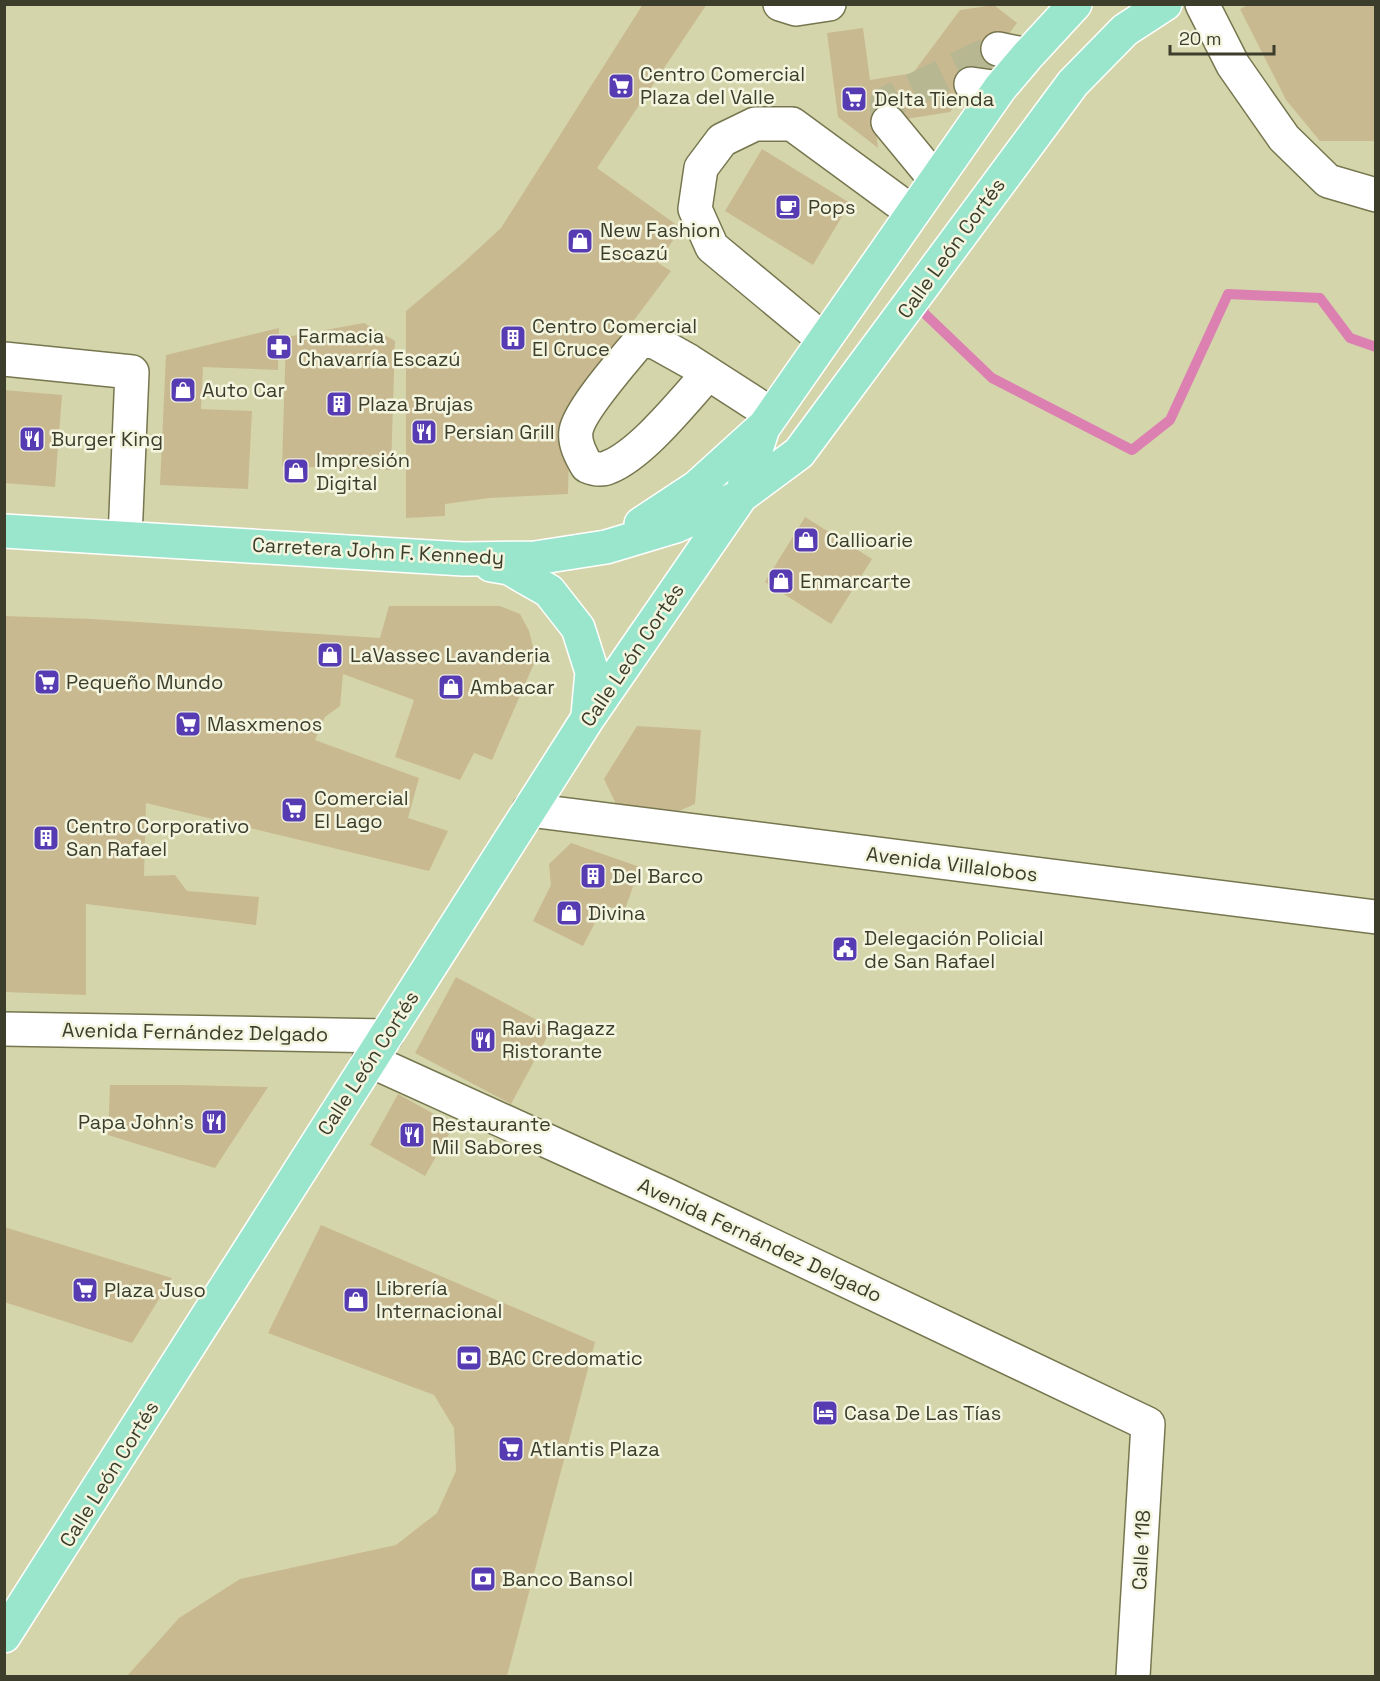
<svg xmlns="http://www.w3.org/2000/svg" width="1380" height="1681" font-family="'Space Grotesk',sans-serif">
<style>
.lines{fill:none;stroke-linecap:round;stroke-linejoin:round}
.stream{stroke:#db80b1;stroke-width:10}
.building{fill:#c9b991}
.minor-tunnel{stroke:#b7b792;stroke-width:33;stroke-dasharray:33 16;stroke-linecap:butt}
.minor-casing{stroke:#76764f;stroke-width:36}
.major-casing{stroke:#fff;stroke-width:36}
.minor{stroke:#fff;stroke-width:33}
.major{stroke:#9ae6cd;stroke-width:33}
.labels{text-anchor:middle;stroke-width:5;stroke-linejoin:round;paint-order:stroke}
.poi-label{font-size:20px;fill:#3d3d2c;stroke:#f4f5df;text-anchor:start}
.street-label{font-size:20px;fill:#3d3d2c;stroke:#f4f5df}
</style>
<rect width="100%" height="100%" fill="#d5d5ab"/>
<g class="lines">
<path class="stream" d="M925 301 923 312 992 378 1132 450 1170 420 1228 294 1320 298 1350 338 1376 347"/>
</g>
<path class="building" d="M643 4H707L597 168 681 228 658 263 671 271 601 364 570 410 568 494 489 498 445 504V516L406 518V311L462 264 501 228Z
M1250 4H1376V141H1320L1286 100 1240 9Z
M994 5 1017 23 950 112 875 124 878 148 838 117 827 33 863 28 870 80 913 73 960 10Z
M762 149 850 203 813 265 725 211Z
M364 323 395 341 391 470 282 466 286 337Z
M279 328 278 370 203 367 201 409 252 411 248 489 160 485 166 355Z
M4 390 62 395 55 487 4 483Z
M805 517 872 559 831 624 765 582Z
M389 606H500L520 614 529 631 536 659 492 760 474 753 460 780 395 757 414 700 343 674 340 706 325 717 315 740 419 778 408 818 448 831 429 871 146 803 144 876 175 875 187 891 259 897 256 925 86 904V995L4 992V616L92 619 380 638Z
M637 726 701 730 695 804 679 811 616 804 604 779Z
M571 843 640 867 624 912 604 905 583 946 533 921 551 885 549 864Z
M456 977 552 1028 511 1104 415 1053Z
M110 1085H184L268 1087 215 1168 108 1135Z
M398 1094 454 1125 425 1176 370 1145Z
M321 1225 595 1342 507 1676H127L179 1618 240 1579 396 1545 437 1513 456 1471 454 1428 434 1395 268 1333Z
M4 1227 172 1278 132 1343 4 1302Z"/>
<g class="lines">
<path class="minor-tunnel" d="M888 122 886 103 998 49"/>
<g class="minor-casing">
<path id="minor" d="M780 4 796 9 829 4
M1202 4 1233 65 1284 138 1328 181 1376 195
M998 49 1028 55
M971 84 1000 88
M888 122 935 179
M824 340 712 247 695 209 701 168 722 140 755 124H792L912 212
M4 359 132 372 125 538
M708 374C683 401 643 453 609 467 601 471 594 469 587 466 581 456 574 443 576 431 579 411 623 361 638 343L646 341 655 342 689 361 771 414
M529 810 1376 917
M4 1029 386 1036
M369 1060 664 1194 1148 1424 1133 1676"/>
</g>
<g class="major-casing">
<path id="major" d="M641 524 697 487 762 428
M4 531 463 559 535 558 606 547 676 526 741 496 799 453 1073 83 1125 30 1165 4
M491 565 509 568 549 591 578 628 592 672 588 715
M4 1636 588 718 741 496 763 428 1000 88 1028 55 1075 4"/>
</g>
<use href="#minor" class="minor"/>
<use href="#major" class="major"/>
</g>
<defs>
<g id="supermarket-square" transform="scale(1.35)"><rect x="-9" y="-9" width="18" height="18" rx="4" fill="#573bb3" stroke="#f4f5df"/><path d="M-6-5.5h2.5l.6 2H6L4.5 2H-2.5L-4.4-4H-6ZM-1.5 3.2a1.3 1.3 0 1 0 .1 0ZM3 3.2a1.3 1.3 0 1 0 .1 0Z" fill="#fff"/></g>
<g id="cafe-square" transform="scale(1.35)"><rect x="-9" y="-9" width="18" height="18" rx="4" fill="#573bb3" stroke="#f4f5df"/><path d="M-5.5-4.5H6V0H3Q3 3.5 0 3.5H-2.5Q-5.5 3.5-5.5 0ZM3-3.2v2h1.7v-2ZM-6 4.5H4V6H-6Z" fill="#fff"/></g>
<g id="shop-square" transform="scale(1.35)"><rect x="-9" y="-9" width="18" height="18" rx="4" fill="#573bb3" stroke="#f4f5df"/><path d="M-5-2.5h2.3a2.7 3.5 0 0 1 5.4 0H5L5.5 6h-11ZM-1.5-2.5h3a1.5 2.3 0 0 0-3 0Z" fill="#fff"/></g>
<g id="building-square" transform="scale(1.35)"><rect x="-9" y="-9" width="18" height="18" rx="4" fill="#573bb3" stroke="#f4f5df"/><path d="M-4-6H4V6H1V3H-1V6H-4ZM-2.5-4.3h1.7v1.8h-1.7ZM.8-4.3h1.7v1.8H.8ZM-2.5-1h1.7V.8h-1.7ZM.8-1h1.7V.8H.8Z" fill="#fff"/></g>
<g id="pharmacy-square" transform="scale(1.35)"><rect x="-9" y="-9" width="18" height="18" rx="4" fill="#573bb3" stroke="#f4f5df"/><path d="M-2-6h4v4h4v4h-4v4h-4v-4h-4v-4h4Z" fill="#fff"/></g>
<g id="restaurant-square" transform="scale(1.35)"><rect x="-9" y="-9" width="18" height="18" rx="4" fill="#573bb3" stroke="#f4f5df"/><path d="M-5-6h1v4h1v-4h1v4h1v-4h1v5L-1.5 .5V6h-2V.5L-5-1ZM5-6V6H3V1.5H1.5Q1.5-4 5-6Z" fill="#fff"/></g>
<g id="civic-square" transform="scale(1.35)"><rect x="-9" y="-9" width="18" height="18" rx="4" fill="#573bb3" stroke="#f4f5df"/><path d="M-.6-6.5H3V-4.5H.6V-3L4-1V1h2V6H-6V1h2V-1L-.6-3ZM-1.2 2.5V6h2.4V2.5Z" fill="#fff"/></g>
<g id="bank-square" transform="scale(1.35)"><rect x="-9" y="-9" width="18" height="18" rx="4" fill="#573bb3" stroke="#f4f5df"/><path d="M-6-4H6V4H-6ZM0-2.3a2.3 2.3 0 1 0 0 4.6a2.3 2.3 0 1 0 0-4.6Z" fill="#fff"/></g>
<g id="hotel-square" transform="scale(1.35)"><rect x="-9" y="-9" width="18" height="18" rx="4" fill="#573bb3" stroke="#f4f5df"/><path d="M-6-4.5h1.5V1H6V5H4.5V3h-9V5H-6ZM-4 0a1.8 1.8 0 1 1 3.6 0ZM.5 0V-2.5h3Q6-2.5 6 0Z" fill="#fff"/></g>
</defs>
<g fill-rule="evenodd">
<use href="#supermarket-square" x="621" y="86"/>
<use href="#supermarket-square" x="854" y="99"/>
<use href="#cafe-square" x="788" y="207"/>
<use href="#shop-square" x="580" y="241"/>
<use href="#building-square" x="513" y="338"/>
<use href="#pharmacy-square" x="279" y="347"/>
<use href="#shop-square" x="183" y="390"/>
<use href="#building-square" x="339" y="404"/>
<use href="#restaurant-square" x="424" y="432"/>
<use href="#restaurant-square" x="32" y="439"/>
<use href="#shop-square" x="296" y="471"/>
<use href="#shop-square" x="806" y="540"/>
<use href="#shop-square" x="781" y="581"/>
<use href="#shop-square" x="330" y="655"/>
<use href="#supermarket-square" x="47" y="682"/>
<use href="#shop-square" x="451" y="687"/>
<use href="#supermarket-square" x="188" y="724"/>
<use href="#supermarket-square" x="294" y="810"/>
<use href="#building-square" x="46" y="838"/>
<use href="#building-square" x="593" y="876"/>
<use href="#shop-square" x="569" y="913"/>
<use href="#civic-square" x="845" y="949"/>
<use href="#restaurant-square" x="483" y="1040"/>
<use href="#restaurant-square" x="214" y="1122"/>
<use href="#restaurant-square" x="412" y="1135"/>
<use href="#supermarket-square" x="85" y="1290"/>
<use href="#shop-square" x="356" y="1300"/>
<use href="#bank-square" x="469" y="1358"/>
<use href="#hotel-square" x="825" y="1413"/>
<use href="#supermarket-square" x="511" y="1449"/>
<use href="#bank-square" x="483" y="1579"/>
</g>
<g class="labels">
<g class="poi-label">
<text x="640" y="81">Centro Comercial<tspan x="640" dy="23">Plaza del Valle</tspan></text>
<text x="874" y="106">Delta Tienda</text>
<text x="808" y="214">Pops</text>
<text x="600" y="237">New Fashion<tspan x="600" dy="23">Escazú</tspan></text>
<text x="532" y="333">Centro Comercial<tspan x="532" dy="23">El Cruce</tspan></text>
<text x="298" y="343">Farmacia<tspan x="298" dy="23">Chavarría Escazú</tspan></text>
<text x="202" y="397">Auto Car</text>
<text x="358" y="411">Plaza Brujas</text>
<text x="444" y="439">Persian Grill</text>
<text x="51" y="446">Burger King</text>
<text x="316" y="467">Impresión<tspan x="316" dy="23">Digital</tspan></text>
<text x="826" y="547">Callioarie</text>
<text x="800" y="588">Enmarcarte</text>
<text x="350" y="662">LaVassec Lavanderia</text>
<text x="66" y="689">Pequeño Mundo</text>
<text x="470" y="694">Ambacar</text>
<text x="207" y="731">Masxmenos</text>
<text x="314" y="805">Comercial<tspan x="314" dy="23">El Lago</tspan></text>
<text x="66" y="833">Centro Corporativo<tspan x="66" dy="23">San Rafael</tspan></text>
<text x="612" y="883">Del Barco</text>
<text x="588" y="920">Divina</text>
<text x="864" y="945">Delegación Policial<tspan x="864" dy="23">de San Rafael</tspan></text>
<text x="502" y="1035">Ravi Ragazz<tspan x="502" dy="23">Ristorante</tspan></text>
<text x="194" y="1129" text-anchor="end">Papa John's</text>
<text x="432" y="1131">Restaurante<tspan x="432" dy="23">Mil Sabores</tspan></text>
<text x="376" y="1295">Librería<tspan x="376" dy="23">Internacional</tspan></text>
<text x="104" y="1297">Plaza Juso</text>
<text x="488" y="1365">BAC Credomatic</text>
<text x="844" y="1420">Casa De Las Tías</text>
<text x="530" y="1456">Atlantis Plaza</text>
<text x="502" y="1586">Banco Bansol</text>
</g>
<g class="street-label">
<text transform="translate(951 248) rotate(-54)" y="7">Calle León Cortés</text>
<text transform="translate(378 551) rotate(3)" y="7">Carretera John F. Kennedy</text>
<text transform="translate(632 655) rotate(-56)" y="7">Calle León Cortés</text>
<text transform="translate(952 864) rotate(7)" y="7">Avenida Villalobos</text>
<text transform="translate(195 1032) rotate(1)" y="7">Avenida Fernández Delgado</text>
<text transform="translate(368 1063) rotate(-57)" y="7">Calle León Cortés</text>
<text transform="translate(760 1240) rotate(25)" y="7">Avenida Fernández Delgado</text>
<text transform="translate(109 1474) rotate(-58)" y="7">Calle León Cortés</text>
<text transform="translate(1141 1550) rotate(-87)" y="7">Calle 118</text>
</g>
</g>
<rect width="1380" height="1681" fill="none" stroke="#3d3d2c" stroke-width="12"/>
<path d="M1170 45v9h104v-9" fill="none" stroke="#3d3d2c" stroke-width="3"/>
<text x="1179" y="45" font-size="18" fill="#3d3d2c" stroke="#f4f5df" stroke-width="4.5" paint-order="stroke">20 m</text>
</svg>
